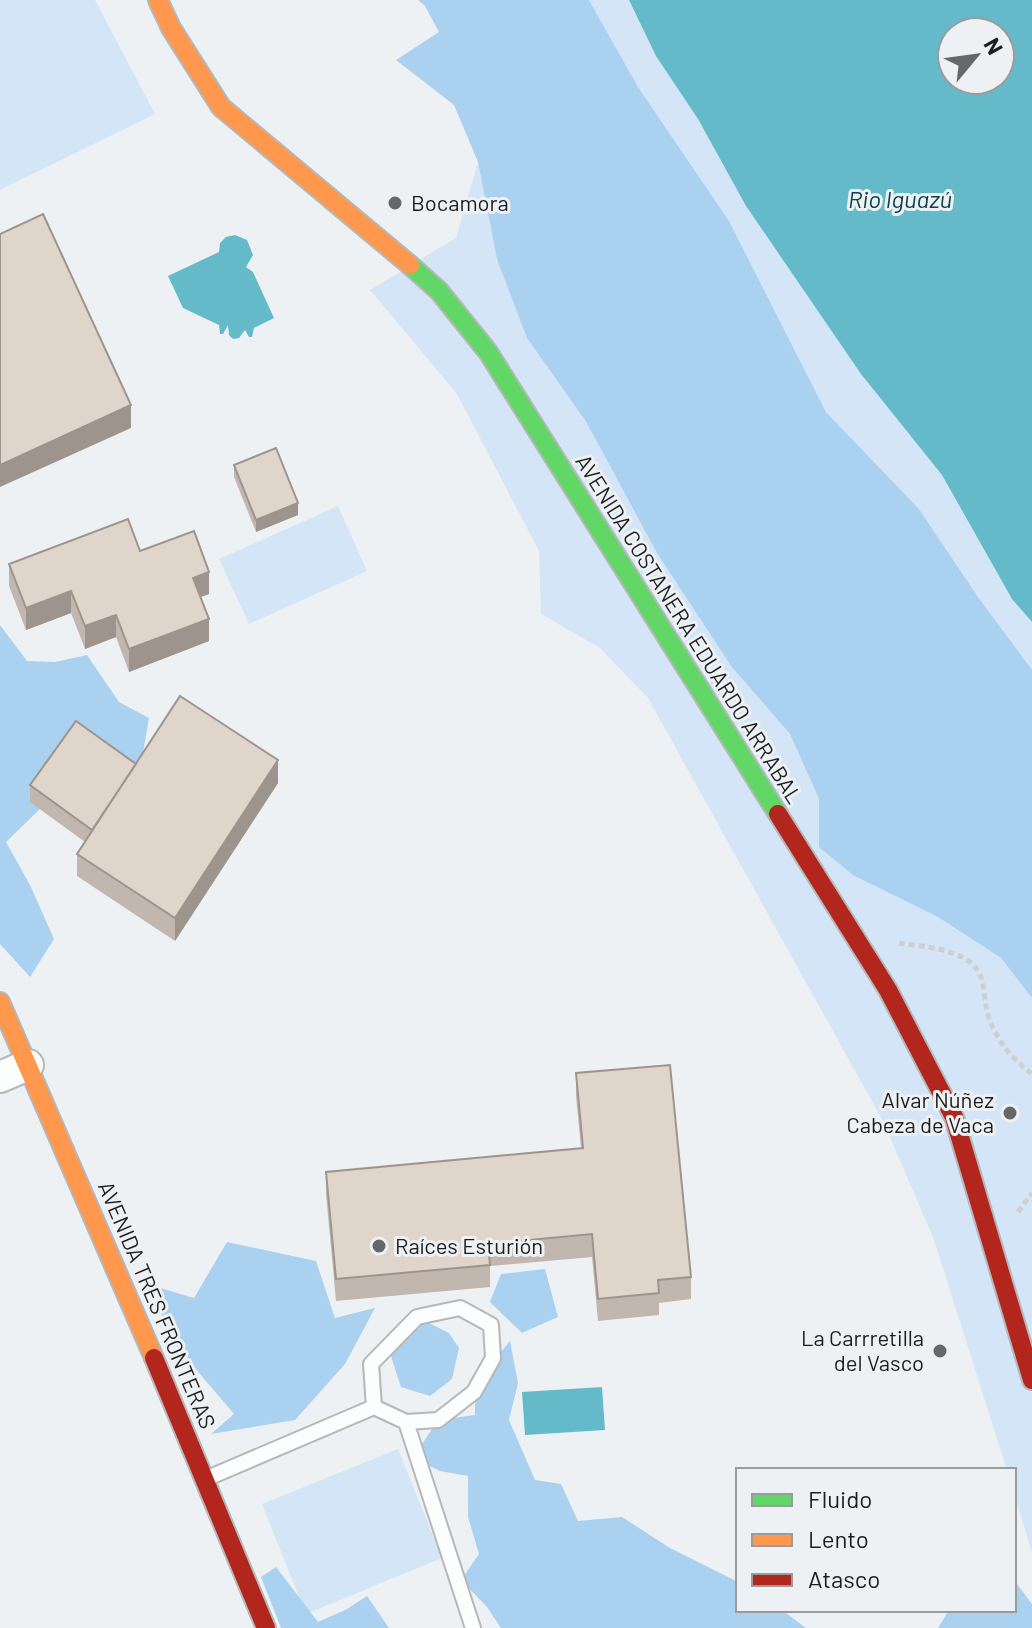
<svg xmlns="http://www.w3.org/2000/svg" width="1032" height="1628" font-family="Barlow,sans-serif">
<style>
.green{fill:#d3e5f6}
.forest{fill:#abd1f1}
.water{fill:#65baca;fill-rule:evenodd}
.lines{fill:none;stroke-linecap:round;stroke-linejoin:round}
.lane-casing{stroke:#b5b7b8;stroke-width:18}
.street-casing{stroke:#b5b7b8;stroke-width:34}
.fast-casing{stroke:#b5b7b8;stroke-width:22}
.slow-casing{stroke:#b5b7b8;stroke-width:22}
.jam-casing{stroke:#b5b7b8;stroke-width:22}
.path{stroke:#cfcfd0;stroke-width:5;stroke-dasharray:6 4;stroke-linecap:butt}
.lane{stroke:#fcfdfd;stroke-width:14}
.street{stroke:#fcfdfd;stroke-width:30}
.fast{stroke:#63d668;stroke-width:18}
.slow{stroke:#ff974d;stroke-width:18}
.jam{stroke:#b3261e;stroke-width:18}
.wall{fill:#c1b7ae}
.shaded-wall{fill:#9d958d}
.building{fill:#e0d5ca;stroke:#9d958d;stroke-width:2}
.poi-dot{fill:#666769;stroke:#edf1f4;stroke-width:3}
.labels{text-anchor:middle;stroke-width:6;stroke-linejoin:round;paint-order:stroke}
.poi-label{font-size:22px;fill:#1c1d1e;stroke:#edf1f4;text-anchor:start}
.street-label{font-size:22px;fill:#1c1d1e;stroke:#edf1f4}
.water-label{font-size:24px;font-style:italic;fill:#0f424c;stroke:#edf1f4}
</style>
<rect width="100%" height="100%" fill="#eef1f3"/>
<path class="green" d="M0 0H95L155 114 0 190Z
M589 0H629L656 56 698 119 746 206 861 374 942 475 1012 599 1032 622V670L978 597 919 509 826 412 729 221 638 87Z
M478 162 497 259 657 553 731 666 790 734 819 799V847L938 917 1001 958 1032 998V1552L1014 1494V1470H1007L933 1237 883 1121 648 698 600 648 541 614 539 551 457 394 370 290 456 238Z
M338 506 367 571 249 624 219 559Z
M398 1449 442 1558 306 1614 262 1504Z"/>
<path class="forest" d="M418 0H589L638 87 729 221 826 412 919 509 978 597 1032 670V998L1001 958 938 917 853 875 819 847V799L790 734 731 666 657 553 585 420 527 338 497 259 478 162 454 105 396 60 439 32 425 6Z
M0 625 27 661 55 662 87 655 119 702 149 718 138 782 44 805 6 842 30 885 54 939 30 977 0 944Z
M227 1242 316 1261 335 1318 375 1308 345 1364 295 1420 211 1434 234 1414 172 1341 150 1285 194 1298Z
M545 1269 558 1317 522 1333 490 1302 501 1274Z
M417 1317 449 1333 459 1348 452 1379 430 1396 401 1387 388 1347Z
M510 1341 518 1383 509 1420 535 1480 561 1484 578 1521 622 1517 670 1548 738 1582V1610H782L806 1628H501L487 1607 461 1580 479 1554 468 1517V1476L440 1471 413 1458 438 1420 475 1415C474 1379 488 1368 510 1341Z
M276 1567 318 1622 347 1609 367 1596 389 1628H281L261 1577Z
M1014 1580 1032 1604V1628H938L949 1610H1014Z"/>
<path class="water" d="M629 0H1032V622L1012 599 942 475 861 374 746 206 698 119 656 56ZM1000 32V80H952V32Z
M235 235 247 240 253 255 246 267 253 272 274 318 254 328 252 337H249L245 330 239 338 233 339 229 335 228 325 223 334H220L219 325 183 308 168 276 219 252 220 243 226 237Z
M602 1387 605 1430 525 1435 522 1392Z"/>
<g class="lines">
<g class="lane-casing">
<path id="lane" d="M406 1422 473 1628
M210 1477 374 1407 406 1422 438 1420 474 1392 493 1358 491 1325 460 1308 417 1317 371 1364 374 1407"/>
</g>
<g class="street-casing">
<path id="street" d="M0 1077 28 1065"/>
</g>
<g class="fast-casing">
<path id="fast" d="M410 265 439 291 488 352 778 814"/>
</g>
<g class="slow-casing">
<path id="slow" d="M158 0 171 28 221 107 410 265
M0 1002 154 1358"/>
</g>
<g class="jam-casing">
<path id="jam" d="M778 814 888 990 954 1117 1032 1380
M154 1358 266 1628"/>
</g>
<path class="path" d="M899 943C917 946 938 947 955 954 992 968 979 992 990 1021 1001 1046 1011 1057 1032 1074
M1018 1212 1032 1193"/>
<use href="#lane" class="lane"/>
<use href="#street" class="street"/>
<use href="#fast" class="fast"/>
<use href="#slow" class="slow"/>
<use href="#jam" class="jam"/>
</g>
<path class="wall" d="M234 465 298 515 256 532 234 477Z
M140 551 209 594 200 597 209 641 129 672 116 637 85 649 71 613 26 630 9 586V564Z
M136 764 278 783 175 941 77 876V854L85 842 30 802V785Z
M576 1073 691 1277V1299L659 1303V1315L598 1321 592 1257 490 1266V1287L336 1301 326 1194V1172L581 1148 576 1096Z"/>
<path class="shaded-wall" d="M131 405V428L0 487V465Z
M298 503V515L256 532V520Z
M209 572V594L193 600V578Z
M71 591V613L26 630V608Z
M116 615V637L85 649V626Z
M209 619V641L129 672V649Z
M278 760V783L175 941V918Z"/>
<path class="building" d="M43 214 131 405 0 465V234Z
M276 448 298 503 256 520 234 465Z
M128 519 140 551 194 531 209 572 193 578 209 619 129 649 116 615 85 626 71 591 26 608 9 564Z
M180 696 278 760 175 918 77 854Z
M76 721 136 764 92 830 30 785Z
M670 1065 691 1277 658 1280 659 1293 598 1299 592 1234 488 1244 490 1265 336 1279 326 1172 583 1148 576 1073Z"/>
<g class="poi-dot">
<circle cx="395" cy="203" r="8"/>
<circle cx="1010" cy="1113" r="8"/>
<circle cx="379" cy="1246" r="8"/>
<circle cx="940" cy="1351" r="8"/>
</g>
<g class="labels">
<g class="poi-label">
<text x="411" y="211">Bocamora</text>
<text x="994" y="1108" text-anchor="end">Alvar Núñez<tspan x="994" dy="25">Cabeza de Vaca</tspan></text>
<text x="395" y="1254">Raíces Esturión</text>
<text x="924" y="1346" text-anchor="end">La Carrretilla<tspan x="924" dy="25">del Vasco</tspan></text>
</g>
<g class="street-label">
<text transform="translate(689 629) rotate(58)" y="8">AVENIDA COSTANERA EDUARDO ARRABAL</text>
<text transform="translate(157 1305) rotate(67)" y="8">AVENIDA TRES FRONTERAS</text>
</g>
<g class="water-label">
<text x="900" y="208">Rio Iguazú</text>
</g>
</g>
<rect x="736" y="1468" width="280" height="144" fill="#edf1f4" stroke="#999c9e" stroke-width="2"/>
<rect x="752" y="1494" width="40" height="12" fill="#63d668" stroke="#999c9e" stroke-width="2"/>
<text x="808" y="1508" font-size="24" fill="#1c1d1e">Fluido</text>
<rect x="752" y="1534" width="40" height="12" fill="#ff974d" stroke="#999c9e" stroke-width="2"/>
<text x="808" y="1548" font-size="24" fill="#1c1d1e">Lento</text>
<rect x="752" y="1574" width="40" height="12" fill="#b3261e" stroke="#999c9e" stroke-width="2"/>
<text x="808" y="1588" font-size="24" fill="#1c1d1e">Atasco</text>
<g transform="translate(976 56) rotate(61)"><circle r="38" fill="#edf1f4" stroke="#999c9e" stroke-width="2"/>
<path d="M0-6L14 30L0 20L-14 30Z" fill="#666769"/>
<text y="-12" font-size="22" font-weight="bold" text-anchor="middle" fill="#1c1d1e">N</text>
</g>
</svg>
